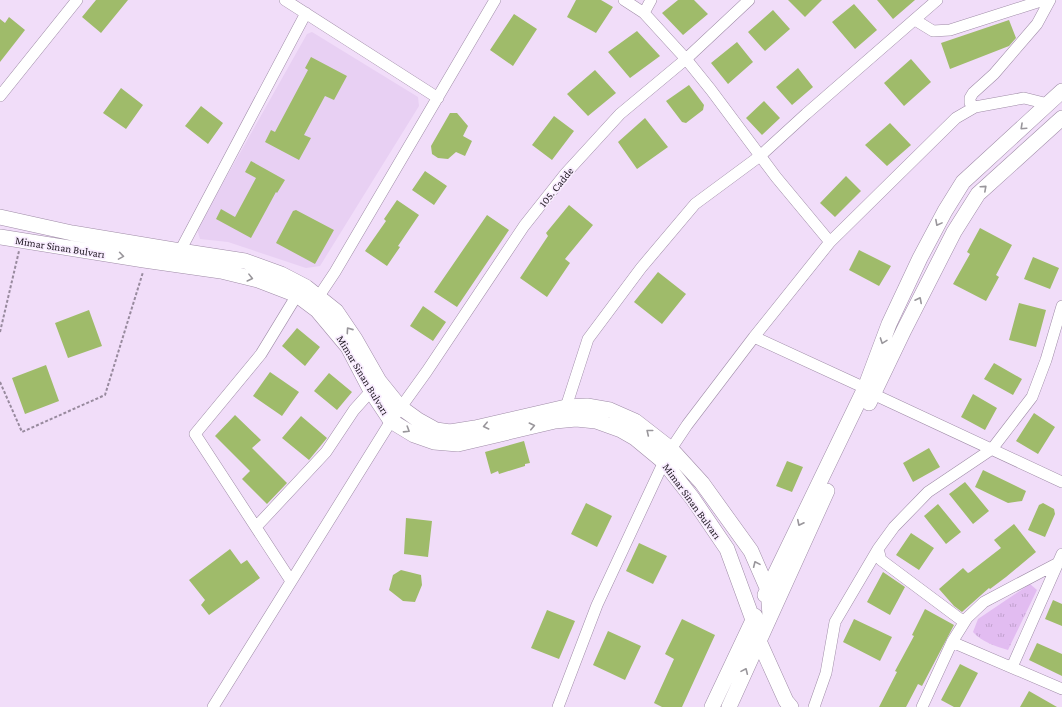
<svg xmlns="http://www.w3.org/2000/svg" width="1062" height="707" font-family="'Crimson Pro',serif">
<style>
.built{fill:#e8d0f3}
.grass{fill:url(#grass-tufts)}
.building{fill:#9fbb6a}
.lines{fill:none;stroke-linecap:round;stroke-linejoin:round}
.street-casing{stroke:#9f8ca7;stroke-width:12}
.secondary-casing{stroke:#9f8ca7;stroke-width:16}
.path{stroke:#988a9e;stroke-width:2;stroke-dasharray:3 2;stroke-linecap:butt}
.street{stroke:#fff;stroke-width:11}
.secondary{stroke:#fff;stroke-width:15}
.oneway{stroke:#99969b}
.labels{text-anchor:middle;stroke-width:3.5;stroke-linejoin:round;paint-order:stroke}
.street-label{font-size:11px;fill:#1d1620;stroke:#f9edff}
</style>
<defs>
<pattern id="grass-tufts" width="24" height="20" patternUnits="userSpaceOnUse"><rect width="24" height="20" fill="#e2bcf1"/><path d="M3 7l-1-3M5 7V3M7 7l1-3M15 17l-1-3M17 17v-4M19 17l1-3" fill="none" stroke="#c1a1ce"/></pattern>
</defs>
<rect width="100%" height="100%" fill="#f1ddf9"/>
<path class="built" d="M312 32 418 97 419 106 320 266 306 268 228 242 200 239 197 229 307 34Z"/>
<path class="grass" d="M1030 584 1037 590 1008 650C995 646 982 642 973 632L978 619Z"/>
<path class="building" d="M96 0H128L101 33 82 17Z
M576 0H601L613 7 596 33 567 17Z
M678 0H694L708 14 683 35 662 13Z
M788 0H822L805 17Z
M877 0H915L893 19Z
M854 4 877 30 855 49 832 22Z
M773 10 790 29 765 51 748 32Z
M514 14 537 29 513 66 490 50Z
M9 17 25 30 0 62V19L5 23Z
M1009 20 1016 38 1009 46 950 69 941 43Z
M637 31 660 56 630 78 608 52Z
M737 42 753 62 728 84 711 63Z
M311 57 347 76 334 100 325 96 304 135 311 138 299 160 265 142 271 130 275 132 308 70 305 68Z
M911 59 931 82 904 106 884 83Z
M798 68 813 87 792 105 776 87Z
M595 70 616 93 588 116 567 94Z
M689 85 704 105 703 110 686 123 682 122 666 101Z
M121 88 143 105 126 129 103 113Z
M764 101 780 118 762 135 746 118Z
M201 106 223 123 208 144 185 126Z
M450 113H457L468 126 463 136 472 141 465 156 456 152 448 159 438 158 432 154 431 146Z
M554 116 574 131 552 160 532 145Z
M645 118 668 147 637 169 618 142Z
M890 123 911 145 887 166 865 145Z
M251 161 285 180 277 193 276 192 251 238 216 219 221 209 235 217 256 178 245 172Z
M425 171 447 186 434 205 412 190Z
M846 176 861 191 835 217 820 203Z
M397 200 419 215 398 246 400 247 387 266 365 251 386 221 384 219Z
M569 205 593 225 565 259 570 263 547 297 520 278 548 236 546 233Z
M296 210 334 230 315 264 276 243 293 211Z
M487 215 509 230 457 307 434 292Z
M980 228 1012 245 996 275 999 277 986 301 953 284 970 254 967 252Z
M859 250 891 266 879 286 849 270Z
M1033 257 1059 268 1050 289 1024 279Z
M658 272 686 294 662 324 634 302Z
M1019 303 1046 310 1036 347 1009 340Z
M423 306 446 322 433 341 410 326Z
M89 310 102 346 68 358 55 323Z
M297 328 320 347 305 366 282 346Z
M994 363 1022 379 1013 395 984 379Z
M46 365 59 401 25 414 12 378Z
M270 372 299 392 282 416 253 396Z
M329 373 352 392 337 410 314 391Z
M973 394 997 408 985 430 961 417Z
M1034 413 1055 427 1038 454 1016 441Z
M235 415 261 440 252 448 287 483 267 504 242 479 250 471 215 436Z
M301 416 327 438 309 460 282 438Z
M524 441 530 463 525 464V466L499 474 498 471 491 474 485 452Z
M929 448 940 467 913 482 903 463Z
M787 461 803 467 792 492 776 486Z
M983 470 1026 491 1022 501 1008 503 975 487Z
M965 482 989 511 973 524 949 494Z
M586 503 612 516 597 547 571 534Z
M1043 503 1054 509 1055 514 1045 537 1028 530 1039 505Z
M938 504 961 532 946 544 924 516Z
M406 518 432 521 428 557 404 554Z
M1014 524 1036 552 1006 577 990 589 989 588 962 612 954 606 939 589 963 568 968 573 970 572 1001 548 994 540Z
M911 533 934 548 919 570 896 555Z
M639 543 667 556 653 584 626 571Z
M230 549 241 564 247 560 260 578 209 615 201 605 205 600 189 580Z
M401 570 421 575 422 585 415 602 403 601 389 590 393 575Z
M883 572 905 587 890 615 867 602Z
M1053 600 1062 604V626L1045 619Z
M925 609 954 625 922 686 918 684 906 707H879L897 672 895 671 914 636 912 635Z
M547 610 575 621 559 659 531 648Z
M682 619 715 635 682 707H662L654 703 674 659 665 654Z
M854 619 892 637 880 661 843 642Z
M608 631 641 646 625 680 593 665Z
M1037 643 1062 654V676L1029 660Z
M960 664 978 673 960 707H954L941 700Z
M1029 691 1057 707H1020Z"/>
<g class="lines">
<g class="street-casing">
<path id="street" d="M285 0 438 98
M624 0 644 13 686 59 711 90 776 177 830 242
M644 13 651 0
M915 20 933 31 950 30 1044 0
M0 96 77 0
M1048 104 1024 98 975 107 970 103V98L973 93 994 74 1037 24 1050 0
M180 251 306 13
M319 296 335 272 495 0
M754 337 865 388 873 394 1062 482
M566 407 588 339 641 268 695 204 760 156 806 114 937 0
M256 527 326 452 354 410 371 391
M291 581 195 434 261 354 297 295
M964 622 881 560 878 549 894 527 928 492 992 449 1032 397 1046 360 1062 306
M952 642 1062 689
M1012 667 1062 554
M213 707 391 421 427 371 524 226 566 173 620 114 686 59 749 0
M558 707 597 605 667 455 687 425 754 337 830 242 956 118 975 107
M814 707 826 673 835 622 878 549
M922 707 952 642 967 618 984 602 1058 563"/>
</g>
<g class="secondary-casing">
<path id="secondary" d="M0 217 72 233 180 251 245 261 281 274 306 287 336 311 355 339 379 381 400 407 418 420 436 430 450 432 475 428 566 407 587 406 610 410 635 421 671 449 702 483 751 551 768 590 770 615
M0 237 144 260 221 271 258 280 297 295 317 310 348 347 371 391 391 421 414 435 434 442 458 444 555 421 576 419 596 421 621 430 635 438 664 462 693 499 727 549 753 620 759 641 786 701 791 707
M869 403 904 330 954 232 978 194 1062 118
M765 595 865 388 889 324 920 258 945 211 963 182 1062 91
M712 707 755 616
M729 707 827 491"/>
</g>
<path class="path" d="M0 332 19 251
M0 382 22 432 105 395 143 272"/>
<use href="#street" class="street"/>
<use href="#secondary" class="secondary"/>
</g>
<defs><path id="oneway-chevron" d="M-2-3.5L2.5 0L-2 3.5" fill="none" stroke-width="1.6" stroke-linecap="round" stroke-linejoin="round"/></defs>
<g class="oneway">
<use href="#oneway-chevron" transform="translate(1023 127) rotate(137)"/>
<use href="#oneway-chevron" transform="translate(984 188) rotate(-42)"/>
<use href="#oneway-chevron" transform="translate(938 223) rotate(118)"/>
<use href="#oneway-chevron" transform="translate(121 256) rotate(9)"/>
<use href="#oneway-chevron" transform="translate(250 278) rotate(14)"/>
<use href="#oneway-chevron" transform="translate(919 300) rotate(-63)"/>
<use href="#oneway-chevron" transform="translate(349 330) rotate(-125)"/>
<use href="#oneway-chevron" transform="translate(883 341) rotate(110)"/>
<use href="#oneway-chevron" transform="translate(486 426) rotate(167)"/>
<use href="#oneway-chevron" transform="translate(532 426) rotate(-13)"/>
<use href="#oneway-chevron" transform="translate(407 430) rotate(32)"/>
<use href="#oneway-chevron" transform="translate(649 432) rotate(-141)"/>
<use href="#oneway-chevron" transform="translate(800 523) rotate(116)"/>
<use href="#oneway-chevron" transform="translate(756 564) rotate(-114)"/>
<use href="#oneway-chevron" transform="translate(745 671) rotate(-66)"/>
</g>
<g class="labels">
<g class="street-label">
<text transform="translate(556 187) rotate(-51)" y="4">105. Cadde</text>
<text transform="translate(60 247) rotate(9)" y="4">Mimar Sinan Bulvarı</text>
<text transform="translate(363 375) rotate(59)" y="4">Mimar Sinan Bulvarı</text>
<text transform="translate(692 501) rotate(54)" y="4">Mimar Sinan Bulvarı</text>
</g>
</g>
</svg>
